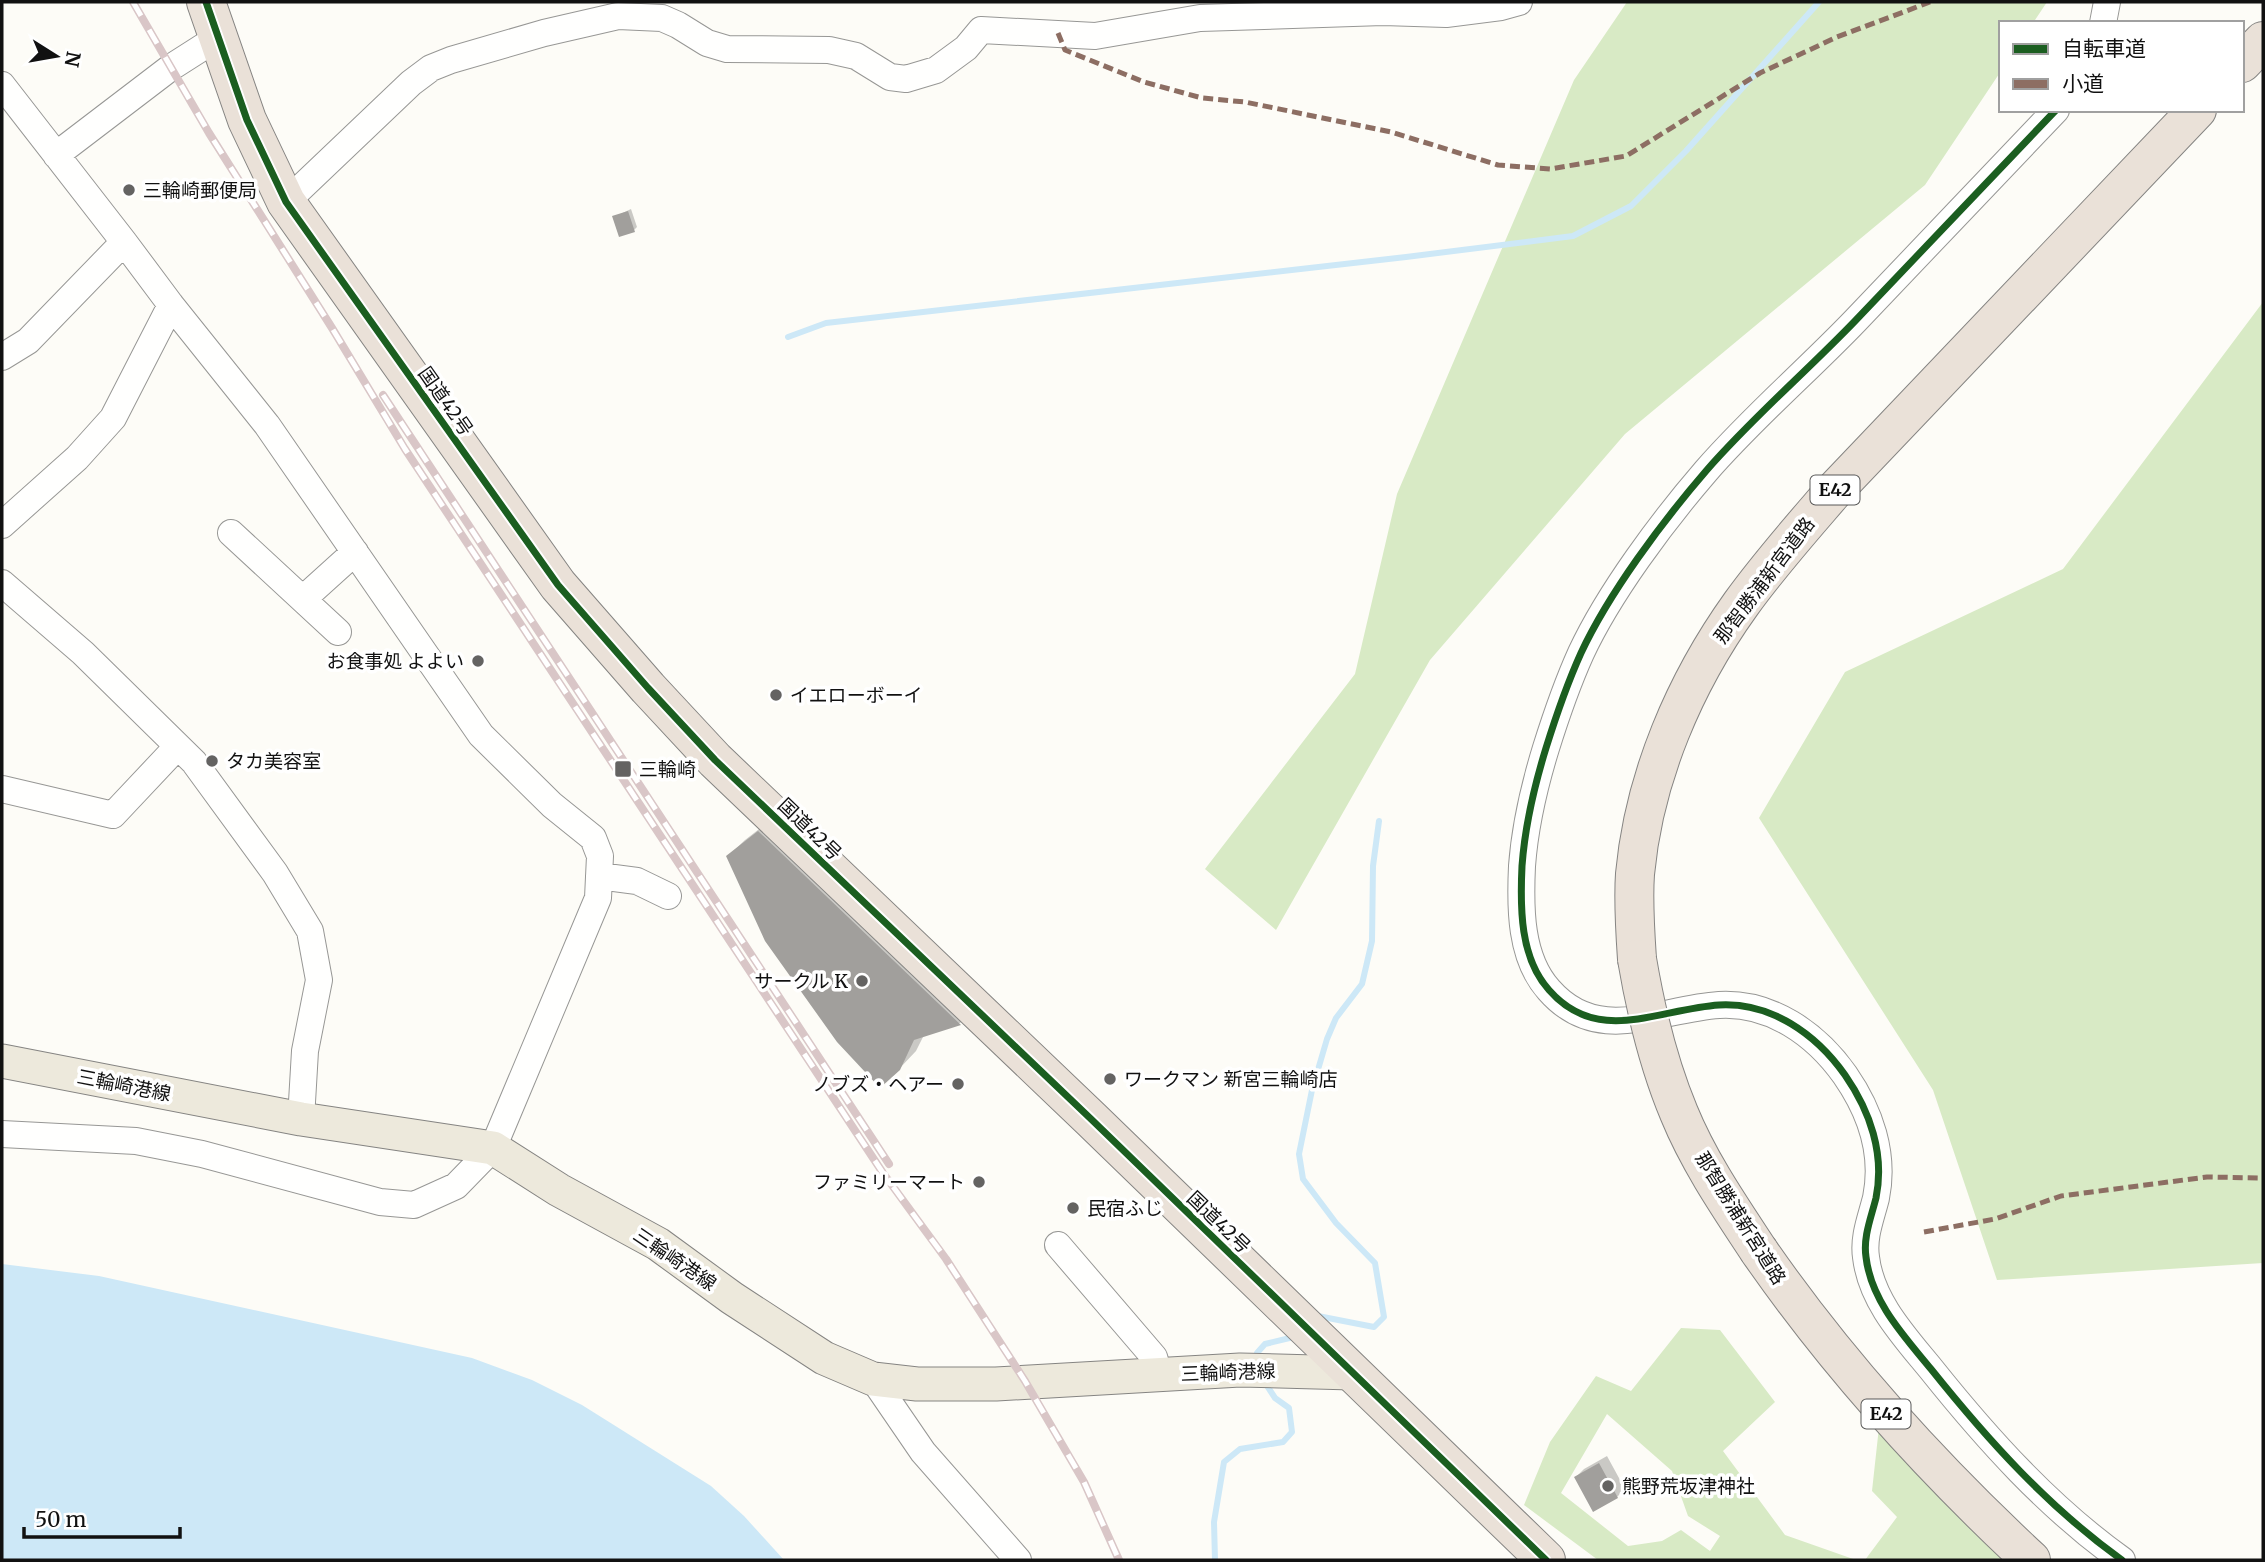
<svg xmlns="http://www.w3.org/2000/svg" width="2265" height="1562" font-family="Merriweather,'Noto Sans JP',serif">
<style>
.forest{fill:#d8eac5;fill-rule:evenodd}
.water{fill:#cde8f7}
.shadow{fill:#0003}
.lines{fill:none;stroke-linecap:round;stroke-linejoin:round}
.stream{stroke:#cde8f7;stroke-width:6}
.building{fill:#a19f9c}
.minor-casing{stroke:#979795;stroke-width:28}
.major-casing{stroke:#858482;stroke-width:35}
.highway-casing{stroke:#858482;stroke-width:40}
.minor{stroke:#fffffe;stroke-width:26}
.major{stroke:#ede9dc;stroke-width:33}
.highway{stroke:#eae1d8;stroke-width:38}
.rail-casing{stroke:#d9c6c7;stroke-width:8}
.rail{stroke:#fff;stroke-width:5;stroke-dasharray:16;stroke-linecap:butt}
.highway-bridge-casing{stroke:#858482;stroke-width:40;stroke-linecap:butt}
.highway-bridge{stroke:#eae1d8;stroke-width:38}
.quiet{stroke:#8d6e63;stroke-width:5;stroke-dasharray:10 5;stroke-linecap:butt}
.cycleway-casing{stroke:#fff;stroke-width:11}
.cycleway{stroke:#1b5e20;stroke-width:7}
.poi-dot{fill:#646362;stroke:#fff;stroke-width:2.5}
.labels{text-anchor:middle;stroke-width:7;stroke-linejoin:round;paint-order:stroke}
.shield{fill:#fff;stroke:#585858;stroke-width:2}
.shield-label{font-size:18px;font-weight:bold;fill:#111}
.poi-label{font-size:19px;fill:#111;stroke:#fff;text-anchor:start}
.street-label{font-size:19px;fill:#111;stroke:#fff}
</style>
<rect width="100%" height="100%" fill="#fdfcf7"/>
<path class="forest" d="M1627 2H2047L2033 23H2001V71L1925 185 1625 434 1430 660 1276 930 1205 869 1355 674 1397 494 1574 80Z
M2263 302V1263L1997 1280 1933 1090 1759 818 1845 672 2063 569Z
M1681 1328 1720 1330 1775 1402 1723 1451 1785 1535 1856 1560H1598L1524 1505 1550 1442 1596 1376 1631 1391ZM1607 1414 1672 1471 1688 1516 1720 1536 1710 1551 1681 1530 1662 1541 1628 1546 1561 1493Z
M1879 1427 1994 1549 2003 1560H1865L1897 1517 1872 1491Z"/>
<path class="water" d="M2 1264 99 1276 472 1358 532 1380 582 1405 711 1486 744 1516 784 1560H2Z"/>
<path class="shadow" d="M631 209 637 227 634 230 614 217Z
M776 816 976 1007 960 1023 924 1035 916 1051 899 1069 728 856 745 840Z
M1607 1456 1625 1489 1617 1497 1576 1477 1584 1469Z"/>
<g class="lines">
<path class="stream" d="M788 337 826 323 1406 257 1573 236 1631 206 1686 151 1819 2
M1318 1316 1374 1327 1384 1317 1375 1263 1336 1223 1303 1179 1299 1154 1312 1090 1327 1039 1336 1018 1362 984 1372 941 1373 866 1379 821
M1259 1360 1257 1353 1265 1344 1298 1336
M1215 1560 1214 1522 1224 1462 1240 1449 1283 1442 1292 1432 1289 1408 1275 1398 1264 1381"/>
</g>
<path class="building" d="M628 211 635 232 619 237 612 216Z
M758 831 961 1025 914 1040 900 1070 880 1088 837 1042 765 941 726 856Z
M1599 1463 1618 1498 1593 1512 1574 1477Z"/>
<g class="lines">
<g class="minor-casing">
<path id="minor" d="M2103 23 2107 2
M2 85 124 242 171 305 267 425 481 735 552 805 593 838 600 856 598 898 493 1148 456 1186 414 1205 380 1202 202 1154 136 1141 2 1134
M2056 110C1989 180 1922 251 1855 321 1806 372 1752 418 1706 471 1662 522 1609 593 1581 653 1567 684 1556 716 1546 748 1534 787 1525 825 1522 866 1520 908 1520 958 1549 990 1598 1046 1658 1009 1719 1005 1771 1002 1816 1034 1845 1075 1870 1111 1885 1154 1876 1198 1871 1218 1863 1237 1866 1257 1871 1301 1904 1336 1931 1369 1987 1439 2048 1507 2122 1560
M56 155 170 68 217 38
M286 202 411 83 431 68 451 60 544 33 618 16 662 18 678 25 707 43 727 49 829 50 856 56 890 77 906 79 936 70 966 48 981 30 1095 36 1200 18 1383 12 1446 14 1501 7 1519 2
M2 357 28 341 124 242
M2 525 77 458 113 418 171 305
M231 533 338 632
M2 583 83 653 194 762 275 873 310 931 319 980 305 1051 301 1119
M303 599 355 552
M2 789 113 815 177 747
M599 876 637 881 668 896
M1058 1245 1154 1357 1159 1374
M873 1379 923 1452 1018 1560"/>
</g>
<g class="major-casing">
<path id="major" d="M2 1061 301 1119 493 1148 559 1190 658 1244 732 1298 824 1358 873 1379 917 1384H996L1240 1370 1352 1373"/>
</g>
<g class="highway-casing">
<path id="highway" d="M206 2 247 120 286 202 558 585 648 688 715 760 1091 1119 1546 1560
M2242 63 2263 41
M1637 959C1635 930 1633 902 1635 874 1644 777 1685 682 1741 604 1769 565 1801 529 1832 493L2197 110
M1759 1251C1838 1365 1930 1466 2031 1560"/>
</g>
<use href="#minor" class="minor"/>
<use href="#major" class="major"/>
<use href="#highway" class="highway"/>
<g class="rail-casing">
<path id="rail" d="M133 2 209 133 332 328 405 449 883 1173 946 1259 1025 1381 1084 1482 1119 1560
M383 395 889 1164"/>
</g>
<use href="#rail" class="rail"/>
<g class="highway-bridge-casing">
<path id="highway-bridge" d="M1637 959C1646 1012 1658 1063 1679 1113 1699 1162 1730 1207 1759 1251"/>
</g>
<use href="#highway-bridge" class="highway-bridge"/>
<path class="quiet" d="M1058 33 1065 50 1144 82 1202 98 1245 102 1391 132 1498 165 1550 169 1626 156 1760 73 1837 37 1930 2
M1924 1232 1995 1219 2061 1196 2207 1177 2263 1178"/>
<g class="cycleway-casing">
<path id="cycleway" d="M206 2 247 120 286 202 558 585 648 688 715 760 1091 1119 1546 1560
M2056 110C1989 180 1922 251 1855 321 1806 372 1752 418 1706 471 1662 522 1609 593 1581 653 1567 684 1556 716 1546 748 1534 787 1525 825 1522 866 1520 908 1520 958 1549 990 1598 1046 1658 1009 1719 1005 1771 1002 1816 1034 1845 1075 1870 1111 1885 1154 1876 1198 1871 1218 1863 1237 1866 1257 1871 1301 1904 1336 1931 1369 1987 1439 2048 1507 2122 1560"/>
</g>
<use href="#cycleway" class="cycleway"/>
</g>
<g class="poi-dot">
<circle cx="129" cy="190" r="7"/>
<circle cx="478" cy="661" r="7"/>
<circle cx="776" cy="695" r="7"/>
<circle cx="212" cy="761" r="7"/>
<rect x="614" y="760" width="18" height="18" rx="3.5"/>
<circle cx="862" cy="981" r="7"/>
<circle cx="1110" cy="1079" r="7"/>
<circle cx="958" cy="1084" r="7"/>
<circle cx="979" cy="1182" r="7"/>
<circle cx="1073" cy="1208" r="7"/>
<circle cx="1608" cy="1486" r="7"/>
</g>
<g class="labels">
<g class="shield">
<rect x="1810.5" y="475.5" width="49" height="29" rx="5"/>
<rect x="1861.5" y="1399.5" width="49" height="29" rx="5"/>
</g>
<g class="shield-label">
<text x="1835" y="496">E42</text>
<text x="1886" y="1420">E42</text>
</g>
<g class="poi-label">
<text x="143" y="197">三輪崎郵便局</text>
<text x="464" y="668" text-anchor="end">お食事処 よよい</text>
<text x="790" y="702">イエローボーイ</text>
<text x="226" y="768">タカ美容室</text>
<text x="639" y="776">三輪崎</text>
<text x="848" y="988" text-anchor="end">サークル K</text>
<text x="1124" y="1086">ワークマン 新宮三輪崎店</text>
<text x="944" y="1091" text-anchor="end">ノブズ・ヘアー</text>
<text x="965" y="1189" text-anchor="end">ファミリーマート</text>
<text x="1087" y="1215">民宿ふじ</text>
<text x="1622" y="1493">熊野荒坂津神社</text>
</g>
<g class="street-label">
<text transform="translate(446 401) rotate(55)" y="7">国道42号</text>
<text transform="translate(1764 580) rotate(-53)" y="7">那智勝浦新宮道路</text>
<text transform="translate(810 829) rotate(44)" y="7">国道42号</text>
<text transform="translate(124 1085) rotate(11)" y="7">三輪崎港線</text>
<text transform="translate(1741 1218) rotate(58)" y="7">那智勝浦新宮道路</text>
<text transform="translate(1219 1222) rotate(44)" y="7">国道42号</text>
<text transform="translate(675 1259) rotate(34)" y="7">三輪崎港線</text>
<text transform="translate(1228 1372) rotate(-2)" y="7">三輪崎港線</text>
</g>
</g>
<rect width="2265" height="1562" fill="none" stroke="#111111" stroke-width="7"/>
<rect x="1999" y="21" width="245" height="91" fill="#ffffff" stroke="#a0a0a0" stroke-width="2"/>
<rect x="2013" y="44" width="35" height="10" fill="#1b5e20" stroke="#a0a0a0" stroke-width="2"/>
<text x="2062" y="56" font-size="21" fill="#111111">自転車道</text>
<rect x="2013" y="79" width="35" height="10" fill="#8d6e63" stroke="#a0a0a0" stroke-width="2"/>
<text x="2062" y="91" font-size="21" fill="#111111">小道</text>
<g transform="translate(56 56) rotate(101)" stroke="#ffffff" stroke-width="5" paint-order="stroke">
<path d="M0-5L12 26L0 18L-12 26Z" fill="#111111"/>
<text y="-10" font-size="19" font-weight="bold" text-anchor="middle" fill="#111111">N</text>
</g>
<path d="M24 1527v10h156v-10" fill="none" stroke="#111111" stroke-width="3.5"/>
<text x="35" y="1527" font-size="21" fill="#111111" stroke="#ffffff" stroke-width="5" paint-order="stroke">50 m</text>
</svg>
